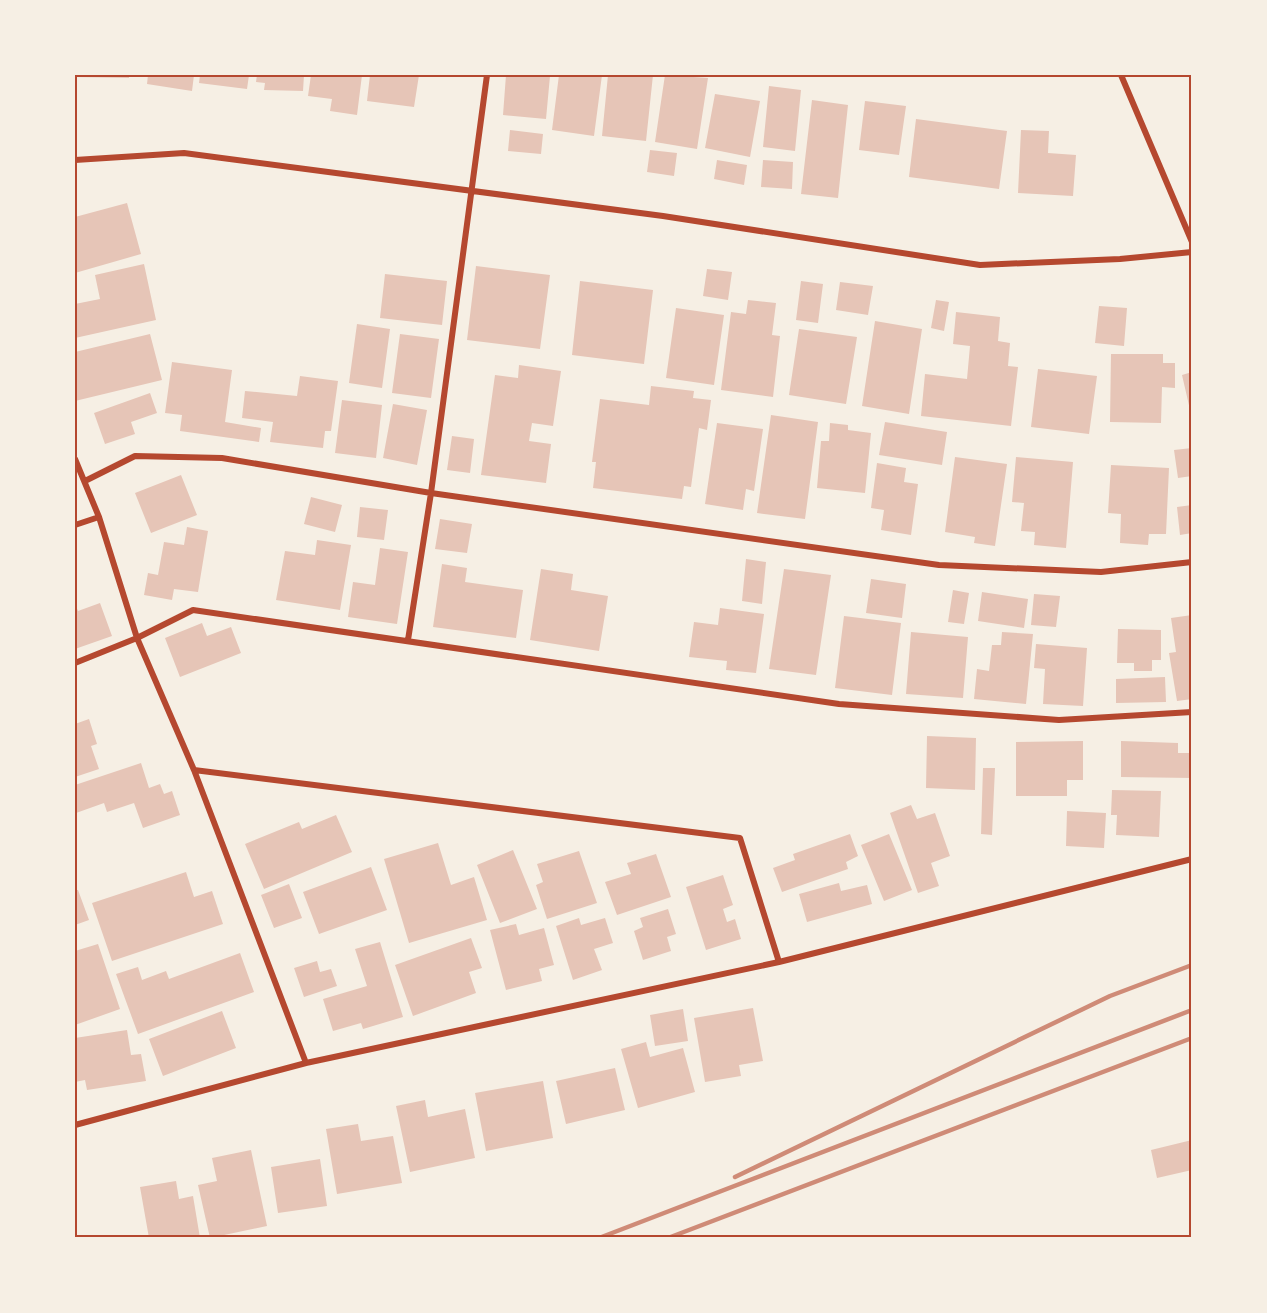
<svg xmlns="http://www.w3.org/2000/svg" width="1267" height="1313" font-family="'DM Sans',sans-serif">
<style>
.building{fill:#e6c5b7}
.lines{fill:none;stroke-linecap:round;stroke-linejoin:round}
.minor{stroke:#b5482f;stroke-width:6}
.rail{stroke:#cf8b77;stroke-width:4.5}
.neatline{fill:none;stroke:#b5482f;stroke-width:2}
</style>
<rect width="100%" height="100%" fill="#f6efe4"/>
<path class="building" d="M75 75H129V78L75 77Z
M148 75H194L192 91 147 84Z
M200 75H249L247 89 199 83Z
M257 75H304L303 91 264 90 265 83 256 82Z
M311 75H362L357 115 330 111 332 99 308 96Z
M370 75H419L414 107 367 101Z
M506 75 550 76 546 119 503 115Z
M559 75H602L594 136 552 130Z
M608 75H653L646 141 602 136Z
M665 75 708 78 697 149 655 142Z
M769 86 801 90 795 151 763 147Z
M715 94 760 101 750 157 705 148Z
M812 100 848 105 838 198 801 194Z
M865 101 906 106 899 155 859 150Z
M916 119 1007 131 999 189 909 177Z
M510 130 543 134 541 154 508 151Z
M1021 130 1049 131 1048 153 1076 155 1073 196 1018 193Z
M650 150 677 153 674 176 647 172Z
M717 160 747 165 744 185 714 179Z
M763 160 793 162 792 189 761 187Z
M127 203 141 254 75 273V217Z
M144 264 156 320 75 338V304L100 299 95 275Z
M476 266 550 275 540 349 467 340Z
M707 269 732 272 728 300 703 296Z
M385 274 447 281 442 325 380 318Z
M580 281 653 290 644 364 572 355Z
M801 281 823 284 818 323 796 320Z
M840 282 873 286 868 315 836 310Z
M748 300 776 303 772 335 780 336 773 397 721 390 731 312 746 314Z
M936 300 949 302 944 331 931 328Z
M1099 306 1127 308 1124 346 1095 343Z
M676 308 724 315 714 385 666 378Z
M956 312 1000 317 998 341 1010 343 1008 366 1018 367 1011 426 921 416 925 374 967 379 970 346 953 344Z
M875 321 922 329 909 414 862 406Z
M357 324 390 329 382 388 349 383Z
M799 329 857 337 846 404 789 395Z
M150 334 162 380 75 401V352Z
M400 334 439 339 431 398 392 393Z
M1111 354H1163V363H1175V388L1162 387 1161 423 1110 422Z
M172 362 232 370 225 422 261 428 259 442 180 431 182 415 165 413Z
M519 365 561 371 553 426 532 423 529 441 551 444 546 483 481 475 495 375 518 378Z
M1038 369 1097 376 1089 434 1031 427Z
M1192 372V414H1191L1182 375Z
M300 376 338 381 331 431H325L323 448 270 442 273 422 242 418 245 391 297 396Z
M651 386 694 391 693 398 711 400 707 430 699 428 691 487 684 486 682 499 593 488 596 462H592L600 399 649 405Z
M150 393 157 413 131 422 135 434 105 444 94 413Z
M342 400 382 405 376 458 335 453Z
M393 404 427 410 417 465 383 458Z
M771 415 818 422 805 519 757 513Z
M885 422 947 432 942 465 879 455Z
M717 423 763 429 754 491 746 489 743 510 705 504Z
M830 423 848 425V430L871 433 865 493 817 488 821 441H829Z
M452 436 474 439 470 473 447 470Z
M1192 448V476L1178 478 1174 450Z
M955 457 1007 464 995 546 974 543 975 537 945 532Z
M1016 457 1073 462 1066 548 1034 545 1035 532 1021 531 1024 503 1012 502Z
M877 463 906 468 904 482 918 484 911 535 881 530 884 510 871 508Z
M1111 465 1169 468 1166 534H1149L1148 545 1120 543 1121 514 1108 513Z
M181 475 197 515 151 533 135 493Z
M311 497 342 505 335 532 304 524Z
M1192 505V533L1180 535 1177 507Z
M360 507 388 510 384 540 357 537Z
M440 519 472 524 467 553 435 549Z
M187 527 208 531 198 592 174 589 172 600 144 595 148 573 158 575 164 542 184 545Z
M317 540 351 545 340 610 276 600 285 551 315 555Z
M380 548 408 552 397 624 348 617 353 582 375 585Z
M746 559 766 562 762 604 742 601Z
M442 564 467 568 465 582 523 590 516 638 433 627Z
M541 569 573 574 571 590 608 596 599 651 530 640Z
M784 569 831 575 816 675 769 669Z
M871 579 906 584 902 618 866 613Z
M953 590 969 593 964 624 948 622Z
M982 592 1028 599 1024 628 978 621Z
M1034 594 1060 596 1056 627 1031 625Z
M100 603 112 636 75 649V604L78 611Z
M720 608 764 614 756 673 726 670 727 661 689 657 694 622 718 625Z
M1192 615V699L1177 701 1169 653 1176 652 1171 618Z
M844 616 901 623 892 695 835 688Z
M202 623 207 636 231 627 241 653 180 677 165 638Z
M1118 629 1161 630V660H1152V671H1134V663H1117Z
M911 632 968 637 963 698 906 694Z
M1002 632 1033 634 1026 704 974 699 977 669 989 671 992 645H1001Z
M1036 644 1087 648 1083 706 1043 704 1045 669 1034 668Z
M1165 677 1166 702 1116 703V679Z
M89 719 97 744 91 746 99 769 75 777V724Z
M927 736 976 738 975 790 926 788Z
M1083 741V780H1067V796H1016V742Z
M1121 741 1178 743V753H1192V778L1121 777Z
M141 763 149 788 160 784 164 794 172 791 180 815 143 828 134 803 107 812 104 803 76 813 75 785Z
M983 768H995L992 835 981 834Z
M1112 790 1161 791 1159 837 1116 835 1117 815H1111Z
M911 805 917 819 935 813 950 856 931 863 939 886 918 893 890 813Z
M1067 811 1106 813 1104 848 1066 846Z
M336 815 352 852 264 889 245 844 299 822 302 829Z
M850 834 858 856 846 862 848 869 782 892 773 868 795 860 793 854Z
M889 834 912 890 884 901 861 845Z
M438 843 451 885 474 877 487 920 409 943 384 859Z
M513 850 537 909 500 923 477 865Z
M579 851 597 903 547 919 536 885 543 882 537 864Z
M656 854 671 897 617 915 605 882 631 874 627 863Z
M371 867 387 910 319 934 303 892Z
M186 872 194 897 212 891 223 924 112 961 92 903Z
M723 875 733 905 723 909 727 922 735 919 741 939 706 950 686 887Z
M839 883 841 891 867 885 872 904 807 922 799 894Z
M289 884 302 918 274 928 261 895Z
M75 890H78L89 920 75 925Z
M668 909 676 934 667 937 671 951 643 960 634 931 643 927 640 918Z
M579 918 581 925 605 918 613 943 594 949 602 970 573 980 556 926Z
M516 924 519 935 544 928 554 965 539 969 542 981 506 990 490 930Z
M471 938 482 968 469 972 476 993 413 1016 395 965Z
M380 942 403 1017 363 1029 361 1023 333 1031 323 999 367 986 355 949Z
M98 944 120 1009 75 1025V951Z
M240 953 254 992 138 1034 116 974 138 967 142 980 166 971 169 979Z
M317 961 320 972 331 969 337 986 304 997 294 968Z
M753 1008 763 1061 739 1065 741 1076 705 1082 694 1018Z
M683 1009 688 1041 655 1046 650 1015Z
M222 1011 236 1048 163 1076 149 1039Z
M127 1030 131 1055 141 1054 146 1081 87 1090 85 1080 75 1082V1038Z
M646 1042 650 1057 683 1048 695 1092 638 1108 621 1049Z
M615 1068 625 1110 566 1124 556 1081Z
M543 1081 553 1138 486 1151 475 1093Z
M425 1100 428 1117 465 1109 475 1158 410 1172 396 1106Z
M358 1124 361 1141 393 1136 402 1183 337 1194 326 1129Z
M1192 1140V1170L1157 1178 1151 1150Z
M251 1150 267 1226 210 1238 198 1185 217 1181 212 1158Z
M320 1159 327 1206 278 1213 271 1167Z
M176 1181 179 1199 193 1196 200 1238H149L140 1187Z"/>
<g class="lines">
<path class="minor" d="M1121 75 1192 242
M75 160 184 153 663 216 980 265 1120 259 1192 252
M75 459 99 517 137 638 194 770 306 1063
M85 481 135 456 222 458 431 493 939 565 1101 572 1192 562
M75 525 99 517
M408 640 431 493 487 75
M75 663 137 638 193 610 839 704 1059 720 1192 712
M194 770 740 838 779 962
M75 1125 306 1063 779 962 1192 859"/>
<path class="rail" d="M735 1177 1110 996 1192 965
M599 1238 1192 1010
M668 1238 1192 1038"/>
</g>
<rect width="1267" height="1313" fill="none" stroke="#f6efe4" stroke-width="153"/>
<rect x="76" y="76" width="1114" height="1160" class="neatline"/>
</svg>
